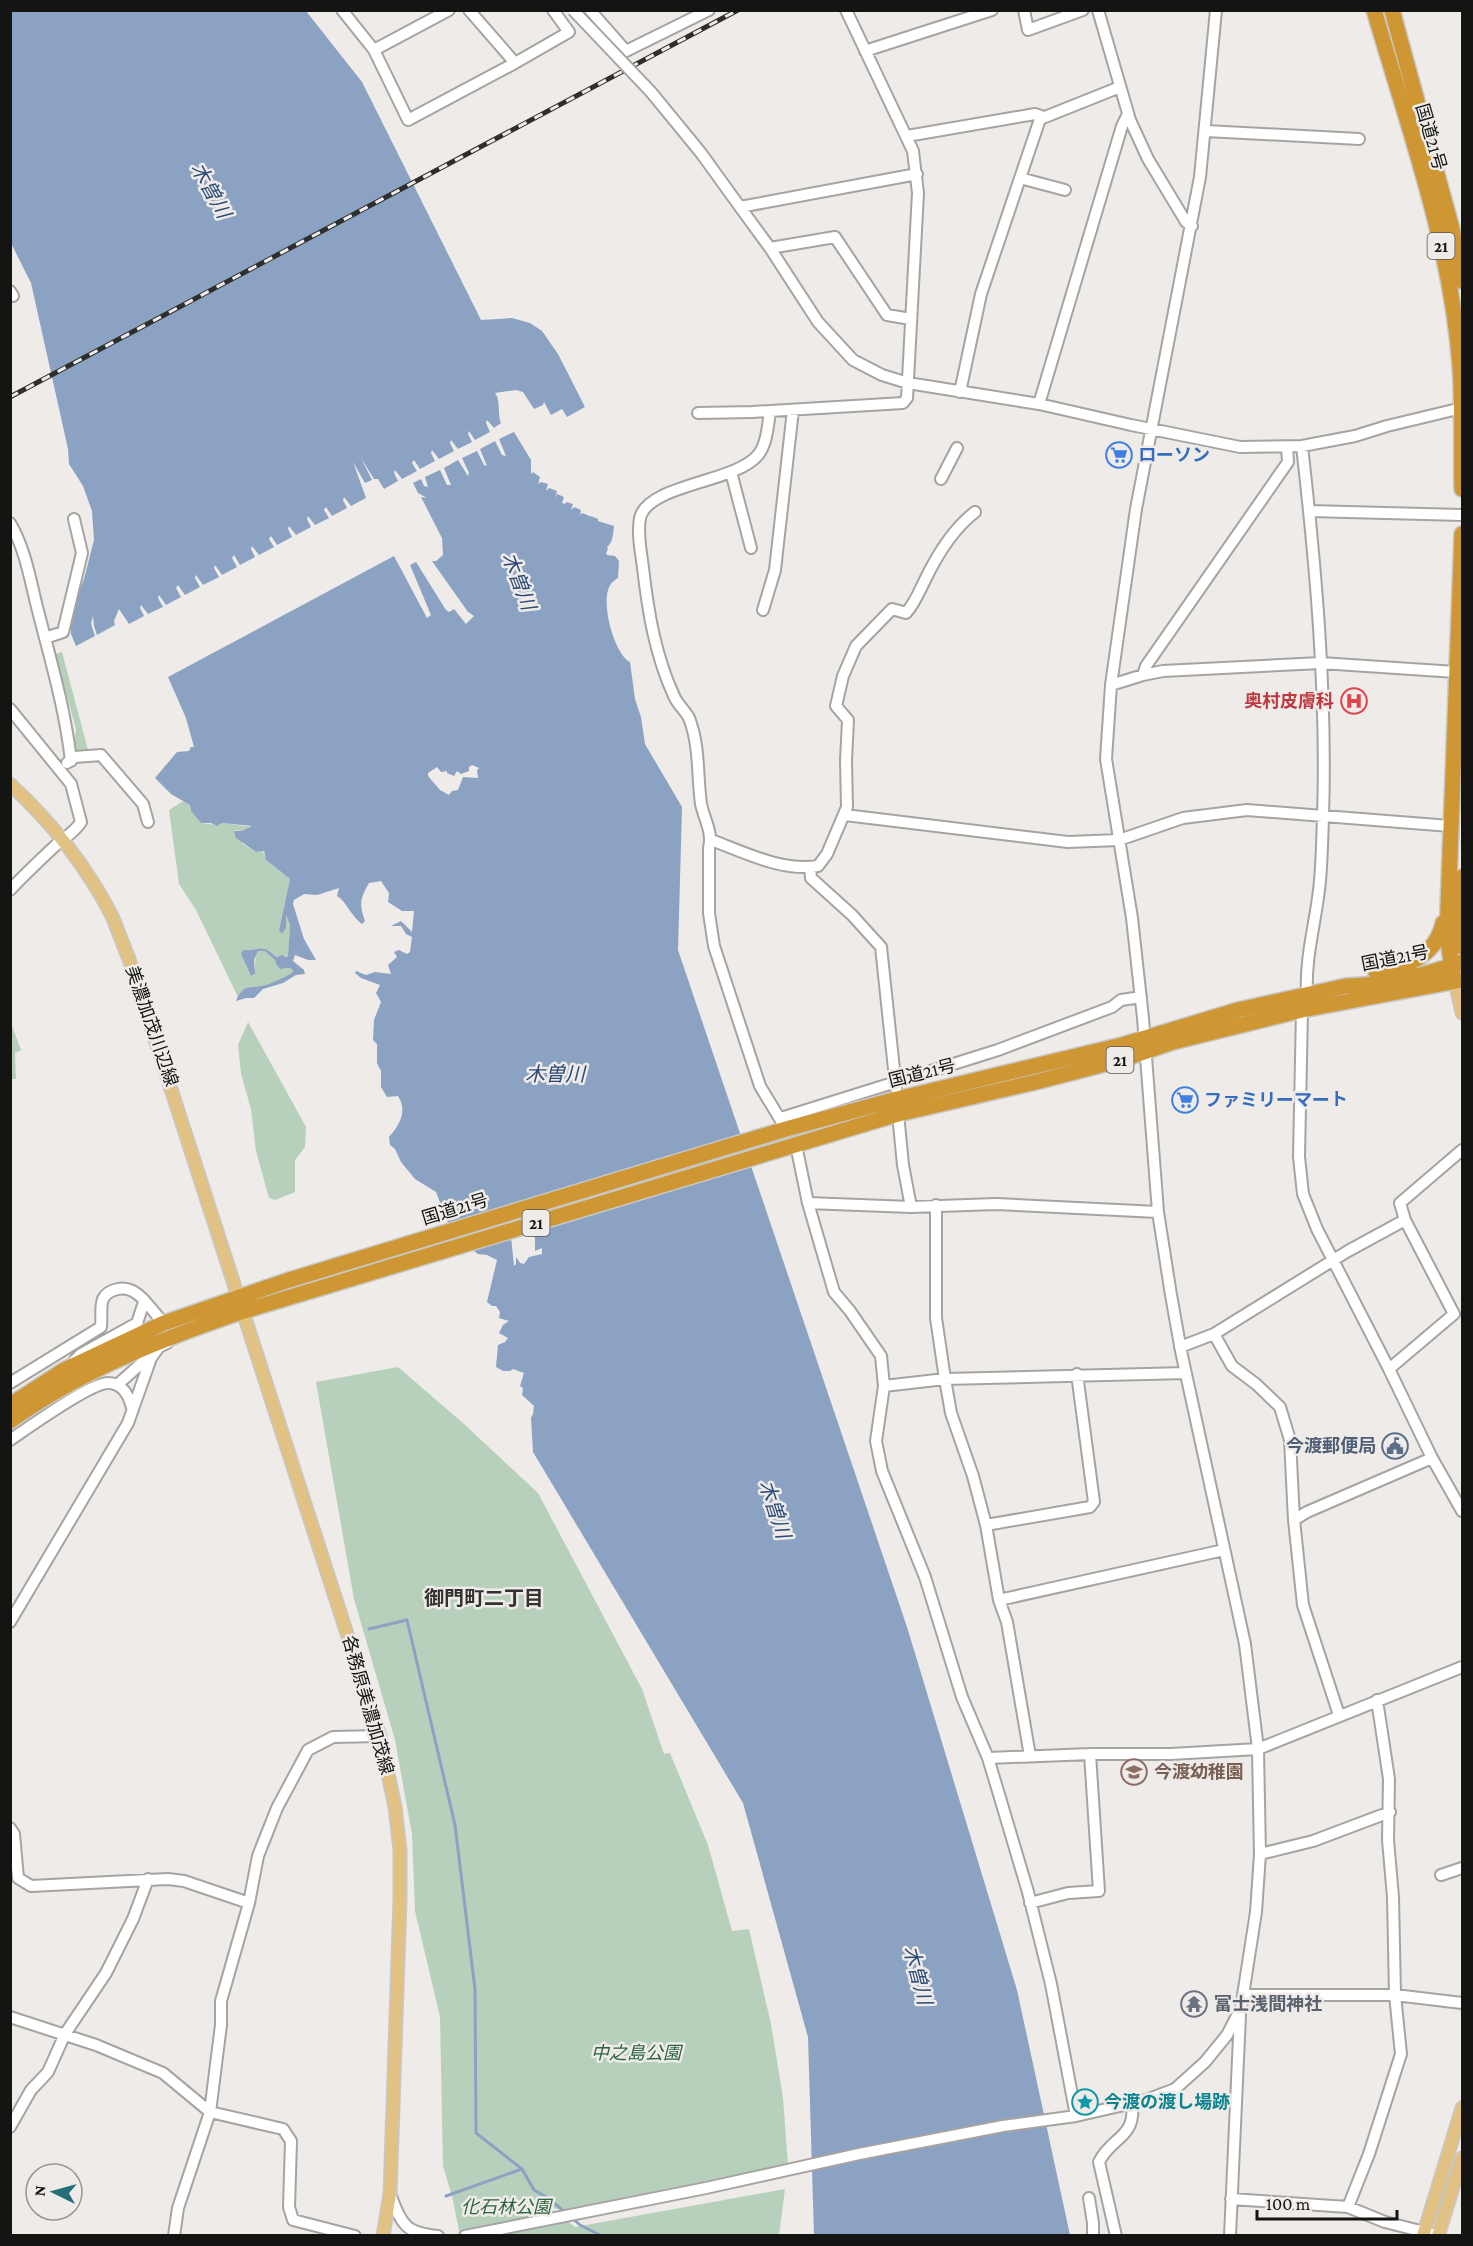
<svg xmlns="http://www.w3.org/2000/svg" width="1473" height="2246" font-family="'Crimson Pro','Noto Sans JP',serif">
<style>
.green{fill:#b7d0bc}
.water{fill:#8ca2c3;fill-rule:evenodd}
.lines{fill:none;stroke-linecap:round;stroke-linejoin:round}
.stream{stroke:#8ca2c3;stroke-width:3}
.minor-casing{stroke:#a6a4a1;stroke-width:14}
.major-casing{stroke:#c7c7c6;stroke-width:15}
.highway-casing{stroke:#c7c7c6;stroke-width:18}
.minor{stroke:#fff;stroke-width:10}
.major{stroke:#e2c185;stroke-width:12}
.highway{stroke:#cf9734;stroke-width:15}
.rail-casing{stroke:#2e2e2c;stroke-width:5}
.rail{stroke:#eeebe8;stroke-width:3;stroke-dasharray:9;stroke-linecap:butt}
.minor-bridge-casing{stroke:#a6a4a1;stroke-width:14;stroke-linecap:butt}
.minor-bridge{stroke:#fff;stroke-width:10}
.labels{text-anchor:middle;stroke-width:5;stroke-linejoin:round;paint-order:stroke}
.shield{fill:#eeebe8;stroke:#555453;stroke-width:1.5}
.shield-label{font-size:16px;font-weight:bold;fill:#141413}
.street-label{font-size:18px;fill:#141413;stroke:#eeebe8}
.shop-label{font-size:18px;font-weight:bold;fill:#366cbe;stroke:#eeebe8;text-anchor:start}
.health-label{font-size:18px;font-weight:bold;fill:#be3a42;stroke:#eeebe8;text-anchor:end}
.service-label{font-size:18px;font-weight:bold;fill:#4e5e75;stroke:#eeebe8;text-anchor:end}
.education-label{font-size:18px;font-weight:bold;fill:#785e54;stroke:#eeebe8;text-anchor:start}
.worship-label{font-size:18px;font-weight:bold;fill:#5b616d;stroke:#eeebe8;text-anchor:start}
.park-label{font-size:18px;font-style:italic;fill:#2d633e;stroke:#eeebe8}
.culture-label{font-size:18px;font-weight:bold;fill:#0d838f;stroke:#eeebe8;text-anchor:start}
.water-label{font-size:20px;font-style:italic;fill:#2c4a77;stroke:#eeebe8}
.neighbourhood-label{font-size:20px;font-weight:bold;fill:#343230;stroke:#eeebe8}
</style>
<rect width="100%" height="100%" fill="#eeebe8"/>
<path class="green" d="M62 652 88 750 73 755 76 729 55 654Z
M183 801 190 805 191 811 201 823 218 825 222 823 252 827 242 831 235 830 243 844 256 852 263 851C266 864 280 870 290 879L279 930 286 915 290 925 288 956 278 957 262 949 242 956 250 974 253 976C257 968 253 959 258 951H265L275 960 276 964 280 969 290 968 294 970 292 973C284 977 277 982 269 985 253 990 252 980 238 997L196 910 179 884 169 810Z
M248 1022 306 1127 305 1147 295 1160V1192L275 1200 269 1198 256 1151 251 1109 241 1074 238 1045Z
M11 1023 21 1050 15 1053 16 1079H11Z
M398 1367 464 1424 538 1493 642 1689 664 1754 670 1753 708 1845 732 1931 749 1929 771 2024 783 2098 788 2165 568 2209H556L551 2206 548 2207 575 2227 785 2189 779 2235H460L452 2196 443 2166 440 2017 415 1911 412 1834 395 1740 354 1599 316 1382Z"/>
<path class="water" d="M10 11H306L362 82 481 320 512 318 530 323 542 331 558 354 585 407 567 417 562 409 551 415 544 402 543 405 534 409 523 392 516 390 495 393C501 400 497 413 501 423L494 428 487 420 486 423 490 432 475 440 469 431 468 434 472 442 458 449 451 440 450 443 454 451 439 459 432 450 431 453 435 461 420 469 414 460 412 463 417 471 402 479 395 470 394 473 398 481 384 489 378 479H374L361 458 372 480 365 483 353 462 366 498 351 506 344 497 343 500 347 508 332 516 326 507 324 510 329 518 315 525 308 516 307 519 311 527 296 535 289 526 288 529 292 537 277 545 271 536 269 539 274 547 259 555 252 546 251 549 255 557 240 565 234 555 232 558 237 567 222 575 215 565 214 568 219 577 203 585 196 575 195 578 200 587 185 595 178 585 176 588 181 597 166 605 159 595 158 598 163 607 148 614 141 605 140 608 144 616 129 624 119 609 114 621 115 625 97 635 94 626 93 616 91 624 95 636 76 646 71 634 70 622 76 599 84 579 94 540 92 511 83 486 69 464 68 449 31 283 11 243Z
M514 432 531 460V474L533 472 540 477 538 484 541 482 548 484 546 491 549 488 557 491 555 498 557 494 564 497 562 503 565 504 566 502 573 504 571 510 574 507 581 510 580 515 582 513 590 516 589 518 591 516 598 519V521L614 526C613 533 613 543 607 547L608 549 606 553 607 555 615 556 619 561 618 578C617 578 611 583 611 584 599 599 614 654 630 662L635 699 641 717 645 744 682 807 678 950 907 1627 1017 1990 1070 2235H814L808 2037 743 1803 533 1452 531 1418 533 1414 534 1406 522 1395 523 1388 520 1386 524 1373 513 1369 510 1371H503L496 1367 498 1345 505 1342 508 1338 499 1333 503 1325 509 1321 499 1318 500 1312 496 1306H492L487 1302 497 1260 487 1255 478 1254 453 1236 436 1192 415 1179 401 1162 395 1149 390 1145 389 1137C399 1126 408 1111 398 1096L387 1097 381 1087V1071L377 1063V1044L373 1040 374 1020 381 1002 376 993 380 985 361 978 355 973 356 971 366 975 375 972 391 974 388 965 397 957 394 952 399 950 407 954 410 952 412 937 406 934 401 926H391L401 921 412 932 414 911H402L388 902 389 893 381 881 369 883C360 899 359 904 365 921L362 924C351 916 346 901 337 896L339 888 317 895 304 894 294 900 293 904 304 939 316 960H308L295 955 293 961 304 970 305 974 296 975 283 983 263 989 254 998H246L236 1001C244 981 254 990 269 984 277 981 284 977 292 973L293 970 290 968 280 969 276 964 275 960 265 951H258L254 960 255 974 251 976 241 954 243 950C250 951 257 948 264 949 269 950 273 955 277 957L282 955 286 957 288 956 290 925 286 915V928L282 934 279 930 290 879 266 860 264 851 256 852 236 838 234 831H242L252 826 222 823 217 826 211 823H201L191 811 190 805 171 794 155 778 177 752 189 751 191 747H194L186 718 168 677 394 556 427 618 431 615 410 565 416 562 446 610 449 612 454 609 466 624 474 616 468 612 432 561H436L443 555 442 538 421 497 427 498 418 493 413 483 421 479 424 486 428 487 425 477 440 470 447 485H451L444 468 458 460 468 476 469 473 462 458 477 451 484 465 487 466 480 449 495 441 502 455 506 456 499 439ZM472 765 479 768 477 770 478 778 463 777 458 790 452 791 449 795 440 790 428 776V773L437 767 441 772 447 771V773L454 776 457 771 461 774 469 771V767ZM530 1231 535 1238V1251L542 1248V1254L529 1257 524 1264 520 1263 516 1257V1264L514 1266 511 1237Z"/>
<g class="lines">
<path class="stream" d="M369 1629 407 1620 455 1825 475 1989 476 2133 522 2169
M446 2196 522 2169 534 2190 548 2198 566 2213
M571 2217 580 2225 602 2236"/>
<g class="minor-casing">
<path id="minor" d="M342 10 374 50 408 120 515 63 469 10
M590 10 626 51 709 10
M1024 10 1028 30 1083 10
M1098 10 1130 120 1148 159 1186 222 1192 226
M374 50 449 10
M865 51 992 10
M515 63 569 32 553 10
M651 92 701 153 740 207 770 248 818 322 853 360 882 375 908 383 1039 404 1131 425 1240 447 1302 446 1355 436 1387 426 1462 408
M1040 119 1120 87
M1206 131 1359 139
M907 136 1035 114 1041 116 981 294 960 392
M1020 178 1065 190
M740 207 917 174
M770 248 835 237 887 315 911 319
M10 291 13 296
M1039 404 1122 126 1128 114
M770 411C768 425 767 444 758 455 735 483 648 484 640 518 637 534 641 551 643 568 648 611 655 655 674 696 677 704 685 710 689 718 700 746 697 775 701 804 704 819 713 832 709 848V913L714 946 760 1086 786 1129
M698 413 752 412 903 403 907 398 918 193 913 151 846 10
M1302 446C1316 569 1327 693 1323 818 1322 842 1322 866 1319 890 1315 925 1305 958 1307 994
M731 472 751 548
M941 479 957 448
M1309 511 1462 515
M10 523C25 548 30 579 37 607 50 658 65 708 71 761
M763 610 775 570 793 410
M45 638 63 632 82 553 74 519
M1143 675 1146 666 1288 462 1287 447
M1111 685 1143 675 1163 671 1321 663 1456 672
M10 709 71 784 81 822C74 833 65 837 56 845 40 860 25 874 10 890
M67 763 75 757 101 755 143 804 148 822
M845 815 1068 842 1119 840 1183 818 1247 810 1450 826
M711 840C744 852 782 872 818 866L827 854 847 807 846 760 848 720 836 706 843 676 856 646 892 609 906 613C915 603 919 592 925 580 937 555 953 529 975 512
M810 867 811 878 852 915 881 947 896 1088
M1302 1010 1299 1157 1303 1194 1317 1229 1389 1369 1432 1458 1462 1511
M898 1114 903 1165 911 1207
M781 1118 998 1050 1112 1007 1121 1000 1141 997
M796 1145 808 1203 834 1292 850 1311 881 1356 884 1386 876 1441 882 1471 925 1577 962 1697 988 1758 998 1791 1028 1892 1051 1984 1076 2116
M808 1203 911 1207 996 1204 1158 1212
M936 1205V1318L945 1379 951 1413 973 1476 986 1525 999 1600 1007 1622 1030 1756
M1214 1334 1232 1366 1256 1384 1280 1407 1290 1440 1294 1520 1303 1605 1339 1715
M1180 1347 1214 1334 1348 1251 1405 1220
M75 1360 81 1354 137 1323 144 1302
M1389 1369 1454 1314 1405 1220 1400 1203 1462 1150
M10 1383 101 1327C102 1319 100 1306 103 1299 106 1293 113 1290 118 1289 139 1285 150 1310 164 1323
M117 1385 143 1362 151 1358
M884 1386 945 1379 1186 1373
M10 1440C28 1428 90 1383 108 1383 122 1383 129 1395 132 1408
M1294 1520 1307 1512 1432 1458
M986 1525 1090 1507 1094 1502 1077 1374
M999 1600 1224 1550
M10 1622 128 1423 151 1358 159 1347 167 1343
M988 1758 1090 1754H1171L1258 1749 1462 1667
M10 1828 14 1834 18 1878 31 1886 168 1879 184 1881 249 1903
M1260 1854 1313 1841 1390 1812
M1441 1875 1462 1868
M1030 1903 1068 1893 1099 1891 1090 1754
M1244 1995H1395L1462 2003
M10 2017 96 2045 163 2073 210 2112 283 2129 291 2141 289 2207 293 2220 355 2236
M10 2127 31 2090 48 2072 65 2034 106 1973 133 1919 148 1879
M390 2194C402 2224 404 2233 438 2236
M1089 2198 1093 2223V2236
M1231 2199 1348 2207 1385 2222 1440 2236
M1348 2207 1369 2154 1401 2054 1395 1995 1393 1897 1388 1840 1389 1779 1377 1700
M174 2236 178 2208 210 2112 221 2025V2001L249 1903 258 1856 277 1808 308 1750 333 1737 380 1736
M465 2236 706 2188 859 2154 1003 2126 1076 2116 1146 2100 1175 2089 1205 2062 1227 2035 1241 2008 1256 1912 1260 1854 1258 1749 1245 1644 1181 1351 1171 1295 1158 1212 1143 1018 1132 918 1106 759 1111 685 1136 509 1200 177 1216 10
M1116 2236 1099 2162C1111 2137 1136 2138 1132 2104
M1230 2236 1240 2015"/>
</g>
<g class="major-casing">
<path id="major" d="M10 784C50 821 87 867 112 916 118 930 123 945 129 959L380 1736 395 1807 400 1850V1900L390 2194 383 2236
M1455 981 1462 1013
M1423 2236 1462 2108
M1438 2236 1462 2158"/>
</g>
<g class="highway-casing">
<path id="highway" d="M1374 10C1408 127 1451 244 1460 366 1463 407 1461 448 1462 489
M1392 10 1452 229 1462 281
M1462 877 1461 921 1462 947
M1376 973C1406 967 1436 956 1443 923
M1453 974 1447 935 1462 534
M10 1405 64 1370 164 1323 289 1280 786 1129 897 1099 1122 1045 1238 1010 1346 986C1385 985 1426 975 1462 962
M10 1421C81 1370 162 1339 244 1311L898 1114 1036 1082 1124 1059 1173 1042 1302 1010 1462 980"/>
</g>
<use href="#minor" class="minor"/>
<use href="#major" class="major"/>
<use href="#highway" class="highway"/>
<g class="rail-casing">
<path id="rail" d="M10 397 738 10"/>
</g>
<use href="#rail" class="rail"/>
<g class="minor-bridge-casing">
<path id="minor-bridge" d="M573 10 651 92"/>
</g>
<use href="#minor-bridge" class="minor-bridge"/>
</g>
<defs>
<g id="supermarket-ring" transform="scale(1.35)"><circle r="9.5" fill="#eeebe8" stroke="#3f7fe0" stroke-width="1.5"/><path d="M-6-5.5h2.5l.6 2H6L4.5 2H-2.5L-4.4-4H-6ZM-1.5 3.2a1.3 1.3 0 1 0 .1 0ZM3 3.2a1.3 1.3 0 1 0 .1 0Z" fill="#3f7fe0"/></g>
<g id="hospital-ring" transform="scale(1.35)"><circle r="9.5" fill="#eeebe8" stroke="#e0444e" stroke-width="1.5"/><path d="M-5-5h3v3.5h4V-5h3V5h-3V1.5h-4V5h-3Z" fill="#e0444e"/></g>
<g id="civic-ring" transform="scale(1.35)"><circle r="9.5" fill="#eeebe8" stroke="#5c6f8a" stroke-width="1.5"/><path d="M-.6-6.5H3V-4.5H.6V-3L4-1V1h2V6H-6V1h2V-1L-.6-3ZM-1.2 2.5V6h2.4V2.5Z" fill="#5c6f8a"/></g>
<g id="school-ring" transform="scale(1.35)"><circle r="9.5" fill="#eeebe8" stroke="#8d6e63" stroke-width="1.5"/><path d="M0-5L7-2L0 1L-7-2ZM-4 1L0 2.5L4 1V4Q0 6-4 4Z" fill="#8d6e63"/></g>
<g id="temple-ring" transform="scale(1.35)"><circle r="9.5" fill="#eeebe8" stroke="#6b7280" stroke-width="1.5"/><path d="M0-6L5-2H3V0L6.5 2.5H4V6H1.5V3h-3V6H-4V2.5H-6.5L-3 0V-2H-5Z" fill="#6b7280"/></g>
<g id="sight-ring" transform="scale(1.35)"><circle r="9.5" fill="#eeebe8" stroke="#0f9aa8" stroke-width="1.5"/><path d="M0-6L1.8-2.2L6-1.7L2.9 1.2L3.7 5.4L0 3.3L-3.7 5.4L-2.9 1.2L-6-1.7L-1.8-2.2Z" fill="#0f9aa8"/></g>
</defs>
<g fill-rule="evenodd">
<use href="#supermarket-ring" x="1119" y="455"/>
<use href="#hospital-ring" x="1354" y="701"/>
<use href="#supermarket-ring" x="1185" y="1100"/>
<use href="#civic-ring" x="1395" y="1446"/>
<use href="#school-ring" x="1134" y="1772"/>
<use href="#temple-ring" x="1194" y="2004"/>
<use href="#sight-ring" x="1085" y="2102"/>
</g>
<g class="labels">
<g class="shield">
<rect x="1427.5" y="233" width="27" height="26" rx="4.5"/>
<rect x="1106.5" y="1047" width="27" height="26" rx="4.5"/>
<rect x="522.5" y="1210" width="27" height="26" rx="4.5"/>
</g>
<g class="shield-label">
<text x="1441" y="252">21</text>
<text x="1120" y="1066">21</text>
<text x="536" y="1229">21</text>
</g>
<g class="street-label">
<text transform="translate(1431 137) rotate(74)" y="6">国道21号</text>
<text transform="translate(1395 958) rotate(-11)" y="6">国道21号</text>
<text transform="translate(152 1026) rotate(71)" y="6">美濃加茂川辺線</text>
<text transform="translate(922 1073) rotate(-14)" y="6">国道21号</text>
<text transform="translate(455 1209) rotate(-17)" y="6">国道21号</text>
<text transform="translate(368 1705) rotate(74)" y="6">各務原美濃加茂線</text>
</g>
<g class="shop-label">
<text x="1138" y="461">ローソン</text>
<text x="1204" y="1106">ファミリーマート</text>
</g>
<g class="health-label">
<text x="1334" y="707">奥村皮膚科</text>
</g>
<g class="service-label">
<text x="1376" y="1452">今渡郵便局</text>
</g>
<g class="education-label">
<text x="1154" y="1778">今渡幼稚園</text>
</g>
<g class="worship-label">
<text x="1214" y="2010">富士浅間神社</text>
</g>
<g class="park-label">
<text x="636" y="2059">中之島公園</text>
<text x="506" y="2213">化石林公園</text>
</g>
<g class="culture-label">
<text x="1104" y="2108">今渡の渡し場跡</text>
</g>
<g class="water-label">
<text transform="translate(211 190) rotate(61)" y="7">木曽川</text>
<text transform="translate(519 581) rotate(69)" y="7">木曽川</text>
<text x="555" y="1081">木曽川</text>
<text transform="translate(775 1509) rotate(72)" y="7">木曽川</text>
<text transform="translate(918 1975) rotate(75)" y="7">木曽川</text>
</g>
<g class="neighbourhood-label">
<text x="484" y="1605">御門町二丁目</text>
</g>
</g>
<rect width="1473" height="2246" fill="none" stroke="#141413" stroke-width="24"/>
<g transform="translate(54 2192) rotate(275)"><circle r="28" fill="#eeebe8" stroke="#979593" stroke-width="1.5"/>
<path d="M0-4.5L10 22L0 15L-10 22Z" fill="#266d7a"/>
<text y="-9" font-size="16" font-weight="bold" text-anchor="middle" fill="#141413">N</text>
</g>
<path d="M1257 2210v9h140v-9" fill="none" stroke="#141413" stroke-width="3"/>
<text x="1266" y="2210" font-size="18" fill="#141413" stroke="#eeebe8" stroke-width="4.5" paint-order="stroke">100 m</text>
</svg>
